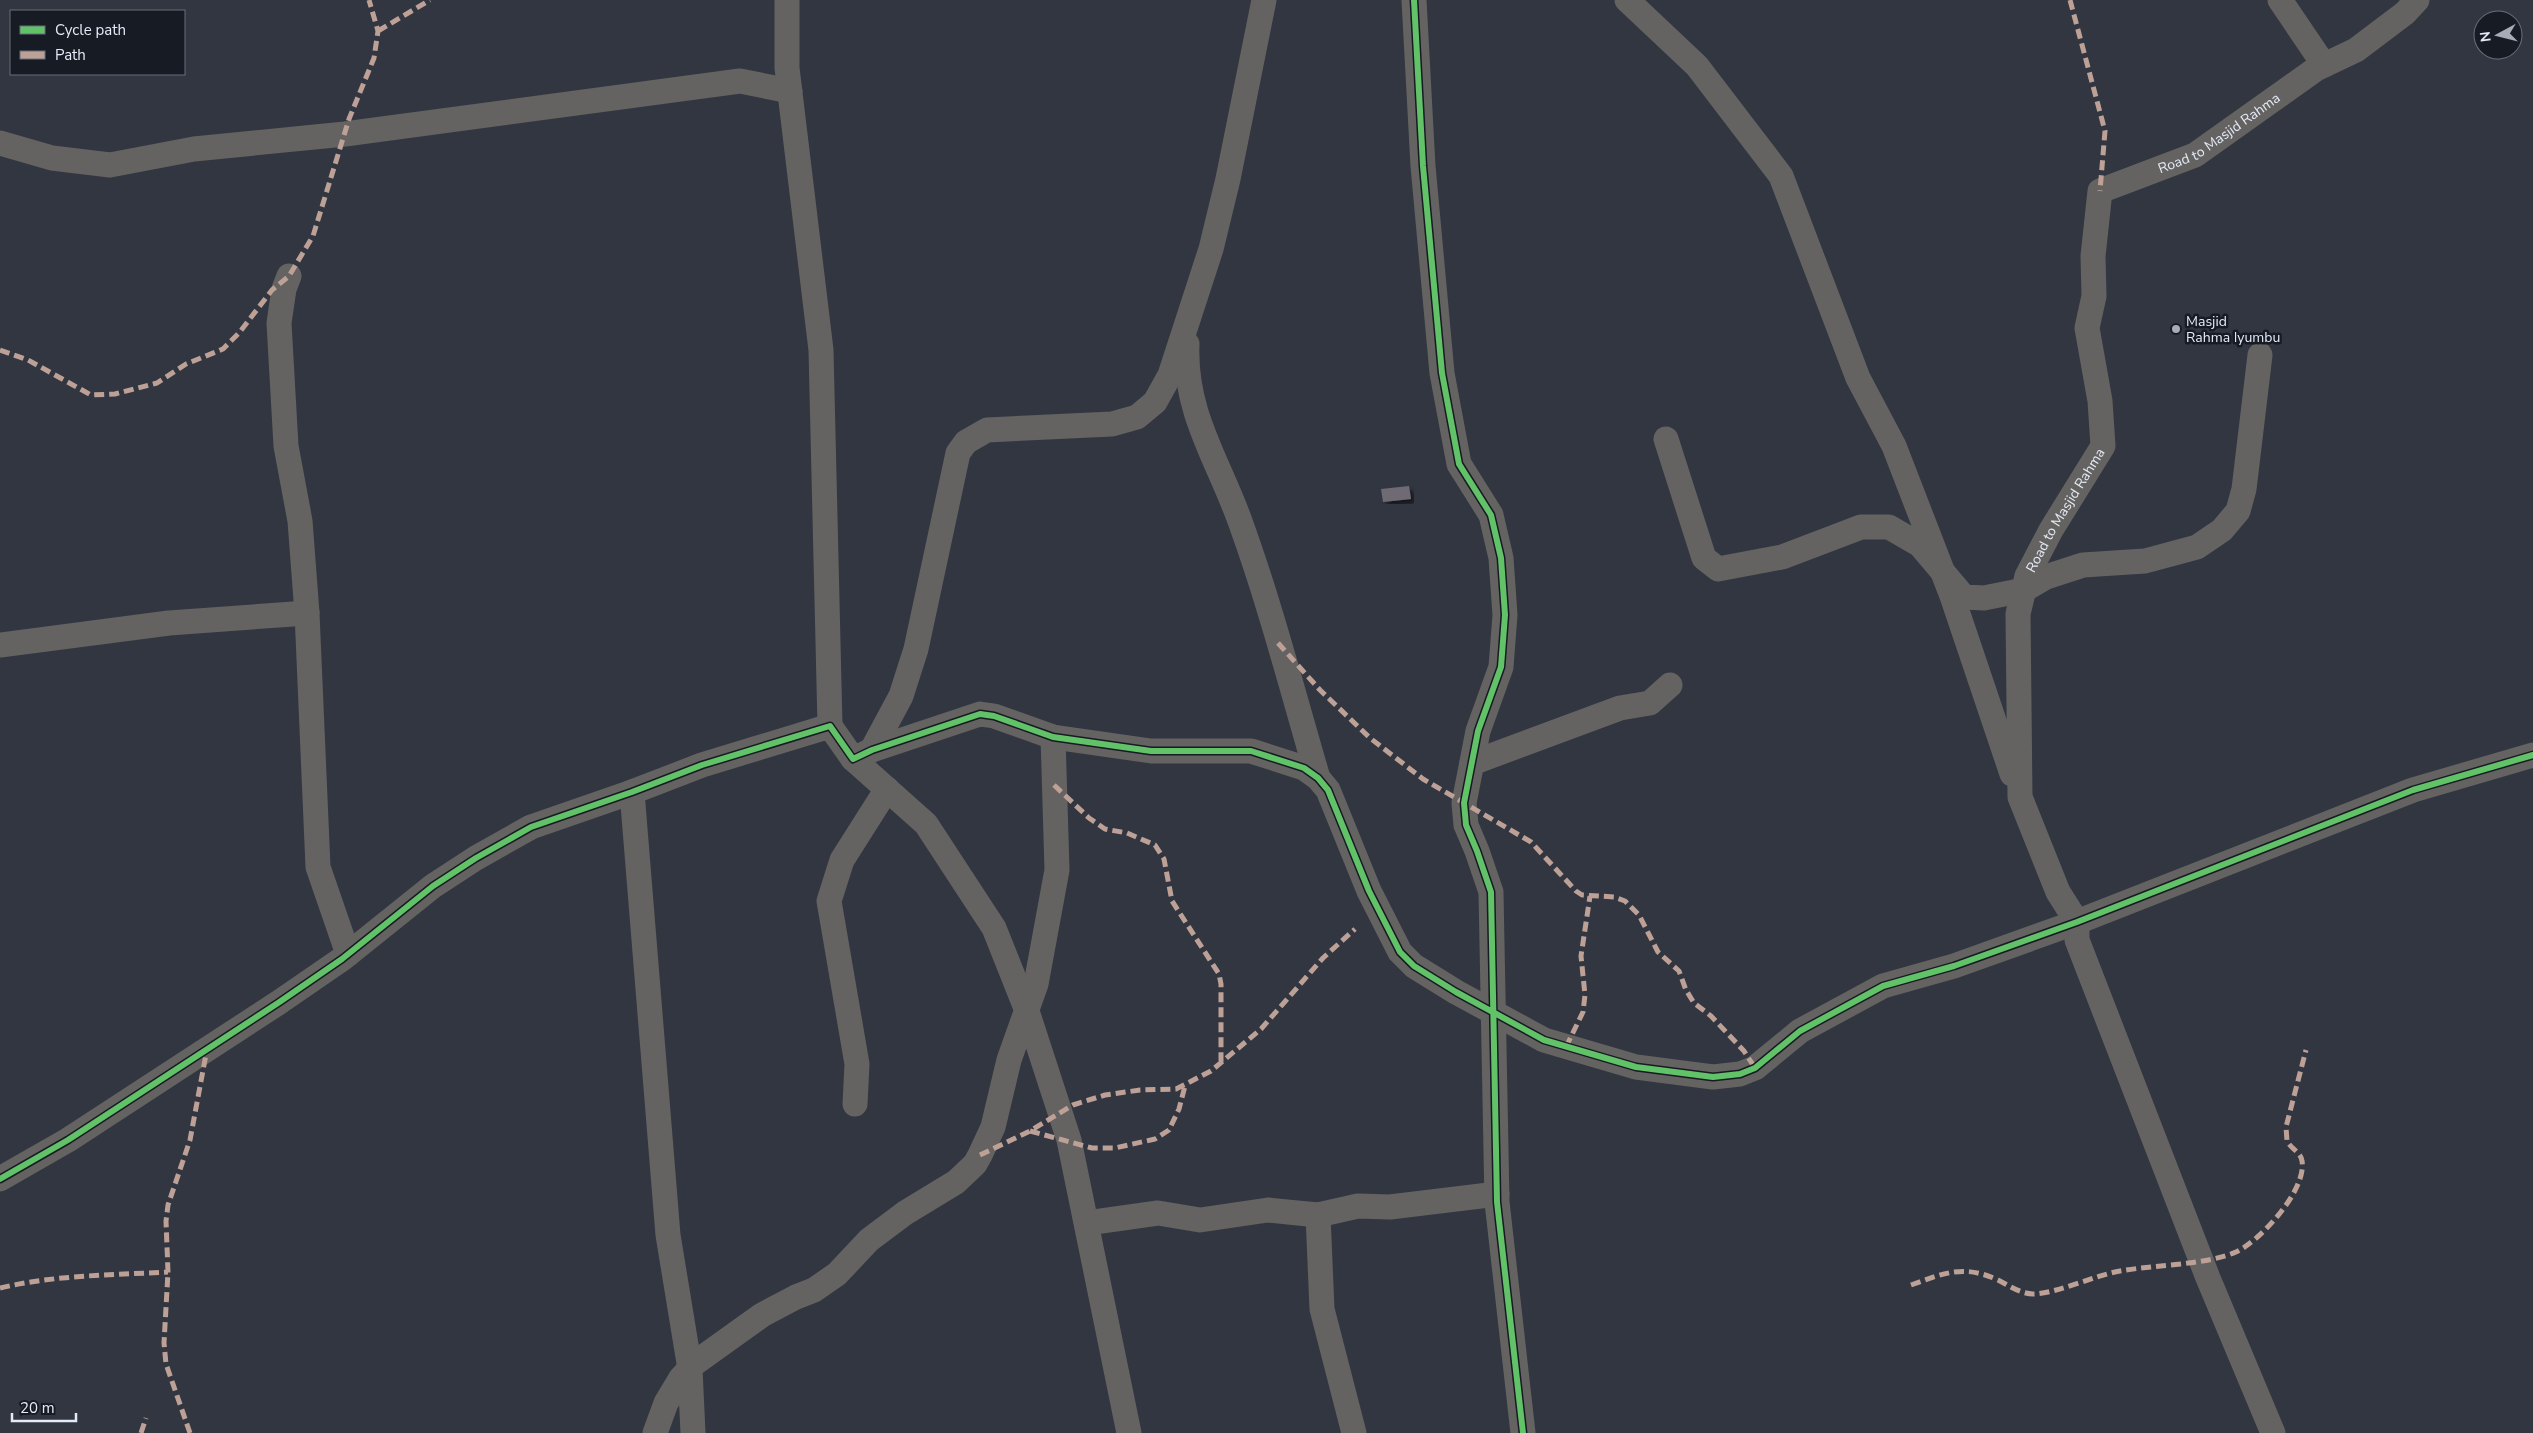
<svg xmlns="http://www.w3.org/2000/svg" width="2533" height="1433" font-family="'Nunito Sans',sans-serif">
<style>
.building{fill:#6f6b74;filter:url(#shadow)}
.lines{fill:none;stroke-linecap:round;stroke-linejoin:round}
.street{stroke:#646361;stroke-width:25}
.quiet{stroke:#bda197;stroke-width:5;stroke-dasharray:10 5;stroke-linecap:butt}
.cycleway-casing{stroke:#171b24;stroke-width:9}
.cycleway{stroke:#61c268;stroke-width:6}
.poi-dot{fill:#a5abb7;stroke:#171b24;stroke-width:2}
.labels{text-anchor:middle;stroke-width:5;stroke-linejoin:round;paint-order:stroke}
.street-label{font-size:14px;fill:#e4eaf7;stroke:#171b24}
.poi-label{font-size:14px;fill:#e4eaf7;stroke:#171b24;text-anchor:start}
</style>
<defs>
<filter id="shadow"><feDropShadow dx="4.5" dy="4.5" stdDeviation="2.5" flood-color="#0009"/></filter>
</defs>
<rect width="100%" height="100%" fill="#313641"/>
<path class="building" d="M1409 486 1411 499 1383 502 1381 489Z"/>
<g class="lines">
<g class="street">
<path d="M787 0V68L821 350 830 726"/>
<path d="M1414 0 1423 166 1442 373 1459 464 1491 515 1501 558 1505 615 1501 667 1478 731 1464 803 1466 825 1477 851 1491 892 1497 1202 1523 1433"/>
<path d="M1627 0 1697 66 1781 176 1858 378 1894 446 1952 596 2012 774"/>
<path d="M2280 0 2324 65"/>
<path d="M0 143 52 158 110 165 194 149 345 134 740 81 790 91"/>
<path d="M289 276 284 289 279 323 286 446 300 521 307 613 318 867 348 954"/>
<path d="M1187 344C1184 414 1219 461 1241 524 1271 607 1293 693 1318 778"/>
<path d="M1666 439 1704 558 1718 569 1782 557 1861 527H1889L1920 545 1964 597 1984 598 2024 590 2046 577 2083 565 2145 561 2197 547 2222 530 2238 511 2244 489 2260 355"/>
<path d="M0 645 169 623 307 613"/>
<path d="M872 750 901 696 916 649 958 453 966 442 987 430 1112 424 1137 417 1155 402 1170 375 1211 249 1228 179 1264 0"/>
<path d="M853 759 926 824 994 928 1027 1011 1069 1140 1129 1433"/>
<path d="M1472 763 1620 708 1650 703 1670 685"/>
<path d="M632 792 668 1235 690 1369 693 1433"/>
<path id="s1" d="M2077 922 2058 892 2020 797 2018 614 2027 576 2051 530 2103 446 2100 401 2087 328 2094 296 2093 256 2100 191 2195 155 2316 69 2356 50 2405 13 2417 0"/>
<path d="M2077 922V940L2208 1278 2273 1433"/>
<path d="M855 1104 857 1064 829 901 842 860 887 789"/>
<path d="M0 1179 68 1140 278 1003 342 959 433 886 476 858 531 827 632 792 702 765 830 726 853 759 872 750 980 714 994 716 1053 737 1151 751H1251L1304 768 1318 778 1328 790 1369 891 1400 952 1414 966 1456 992 1544 1040 1636 1067 1713 1077 1740 1074 1755 1068 1800 1031 1883 986 1954 966 2077 922 2413 790 2533 755"/>
<path d="M1318 1215 1322 1309 1354 1433"/>
<path d="M1087 1223 1158 1213 1200 1220 1268 1210 1318 1215 1358 1206 1390 1207 1497 1194"/>
<path d="M655 1433 666 1403 681 1378 695 1363 762 1315 796 1297 814 1290 837 1274 869 1240 905 1213 956 1182 975 1164 980 1155 993 1127 1009 1060 1036 984 1057 870 1053 737"/>
</g>
<path class="quiet" d="M2070 0 2105 131 2100 191
M378 31 430 0
M0 350 28 360 91 395 115 394 157 383 186 364 223 349 239 333 272 290 289 276 313 236 349 119 374 58 378 31 369 0
M1278 643 1320 690 1370 738 1423 779 1531 842 1576 891 1582 895 1614 897 1625 901 1639 915 1658 952 1679 971 1686 990 1694 1003 1711 1016 1744 1051 1755 1068
M1054 785 1089 818 1105 829 1127 833 1155 845 1164 859 1172 901 1219 974 1221 984V1062
M1566 1047 1583 1012 1585 995 1581 956 1590 896
M1030 1131 1092 1148H1115L1155 1139 1169 1130 1179 1109 1185 1086
M980 1155 1030 1131 1073 1105 1105 1095 1140 1090 1176 1089 1211 1071 1261 1029 1323 958 1355 929
M1911 1285C1945 1273 1963 1264 1998 1280 2008 1285 2021 1294 2033 1294 2055 1294 2096 1275 2120 1271 2153 1265 2206 1265 2236 1252 2260 1241 2307 1190 2302 1161 2301 1152 2291 1149 2287 1141L2286 1127 2306 1050
M0 1288C55 1275 112 1275 168 1272
M141 1433 146 1418
M190 1433 166 1364 164 1343 168 1272 166 1221 168 1205 190 1140 207 1049"/>
<g class="cycleway-casing">
<path id="cycleway" d="M1414 0 1423 166 1442 373 1459 464 1491 515 1501 558 1505 615 1501 667 1478 731 1464 803 1466 825 1477 851 1491 892 1497 1202 1523 1433
M0 1179 68 1140 278 1003 342 959 433 886 476 858 531 827 632 792 702 765 830 726 853 759 872 750 980 714 994 716 1053 737 1151 751H1251L1304 768 1318 778 1328 790 1369 891 1400 952 1414 966 1456 992 1544 1040 1636 1067 1713 1077 1740 1074 1755 1068 1800 1031 1883 986 1954 966 2077 922 2413 790 2533 755"/>
</g>
<use href="#cycleway" class="cycleway"/>
</g>
<circle class="poi-dot" cx="2176" cy="329" r="5"/>
<g class="labels">
<g class="street-label">
<text dy="5" stroke="none"><textPath href="#s1" startOffset="901">Road to Masjid Rahma</textPath></text>
<text dy="5" stroke="none"><textPath href="#s1" startOffset="436">Road to Masjid Rahma</textPath></text>
</g>
<g class="poi-label">
<text x="2186" y="326">Masjid<tspan x="2186" dy="16">Rahma Iyumbu</tspan></text>
</g>
</g>
<rect x="10" y="10" width="175" height="65" fill="#171b24" stroke="#696e78"/>
<rect x="20" y="26" width="25" height="8" fill="#61c268" stroke="#696e78"/>
<text x="55" y="35" font-size="15" fill="#e4eaf7">Cycle path</text>
<rect x="20" y="51" width="25" height="8" fill="#bda197" stroke="#696e78"/>
<text x="55" y="60" font-size="15" fill="#e4eaf7">Path</text>
<g transform="translate(2498 35) rotate(263)"><circle r="24" fill="#171b24" stroke="#696e78"/>
<path d="M0-4L9 19L0 12L-9 19Z" fill="#a5abb7"/>
<text y="-8" font-size="14" font-weight="bold" text-anchor="middle" fill="#e4eaf7">N</text>
</g>
<path d="M12 1413v8h64v-8" fill="none" stroke="#e4eaf7" stroke-width="2.5"/>
<text x="20" y="1413" font-size="15" fill="#e4eaf7" stroke="#171b24" stroke-width="4" paint-order="stroke">20 m</text>
</svg>
